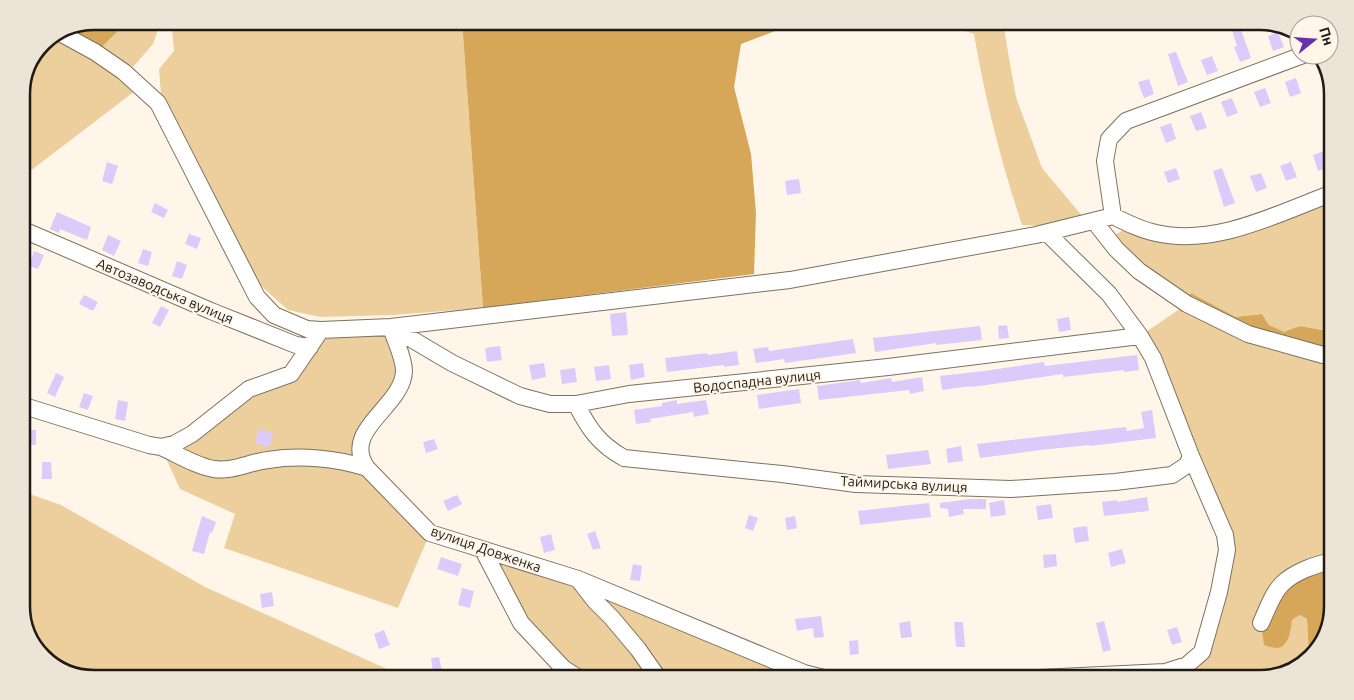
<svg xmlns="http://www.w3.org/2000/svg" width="1354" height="700" font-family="Ubuntu,sans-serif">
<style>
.green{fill:#edce9d}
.forest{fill:#d6a758}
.building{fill:#dacbfb}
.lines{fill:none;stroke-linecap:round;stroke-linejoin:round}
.minor-casing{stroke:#7d715d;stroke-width:18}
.minor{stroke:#fff;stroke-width:16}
.labels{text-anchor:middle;stroke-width:4;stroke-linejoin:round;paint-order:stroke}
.street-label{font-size:14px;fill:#201b13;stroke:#fff6e9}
.rim{fill:none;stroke:#201b13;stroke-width:2.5}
</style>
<rect width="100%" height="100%" fill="#fff6e9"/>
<path class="green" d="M122 21H462L483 308 393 315 320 317 288 310 260 285 212 195 182 132 161 94 159 69 174 51 172 29 159 26 153 44 133 67 100 49 118 31Z
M959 21H1005V35L1016 97 1042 168 1083 217 1045 226 1022 225C1001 162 985 99 974 34L958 29Z
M55 37 92 56 135 91 21 178V90L43 42Z
M1333 196V332L1300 326 1284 333 1269 325 1262 314 1236 317 1191 293 1188 298 1142 269 1113 236 1125 229 1171 238Z
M1187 304 1333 355V561L1295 574 1290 634 1292 620 1300 615 1307 619 1309 657 1300 667 1260 679H1018L1165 672 1202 652 1227 550 1140 336Z
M391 327 404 372 359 450 430 533 398 608 224 548 235 514 180 489 161 447 249 389 291 374 321 330Z
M21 491 61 505 205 587 409 679H94L61 671 33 646 21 611Z
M483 550 828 679H580L521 623Z"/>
<path class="forest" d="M94 21 118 31 100 49 69 32Z
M462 21H959L958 29 870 24 827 30 783 28 741 44 734 87 751 154 756 213 754 274 483 308Z
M1191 293 1236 317 1262 314 1269 325 1284 332 1300 326 1333 332V351L1249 329 1188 298Z
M1333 561V606L1325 638 1309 657 1307 619 1300 615 1292 620C1291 630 1289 647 1277 648 1273 648 1267 646 1264 645L1261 623 1282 584Z"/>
<path class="building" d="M1229 21H1238L1251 58 1240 62 1234 47 1237 46Z
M1278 32 1284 47 1273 51 1268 36Z
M1176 52 1188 82 1178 86 1168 54Z
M1212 56 1218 71 1207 75 1201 60Z
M1296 78 1301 93 1290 97 1285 82Z
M1149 79 1154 94 1144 98 1138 82Z
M1265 88 1271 103 1260 107 1254 92Z
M1232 98 1238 113 1227 117 1221 102Z
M1201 112 1207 128 1196 131 1190 116Z
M1171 123 1176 139 1166 143 1160 127Z
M1324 151 1329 167 1318 171 1313 155Z
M107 162 118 166 112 184 102 181Z
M1291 162 1297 177 1286 181 1280 166Z
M1176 168 1180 179 1168 183 1164 172Z
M1222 168 1235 203 1224 207 1213 171Z
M1261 173 1267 188 1256 192 1250 176Z
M799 179 801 193 787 195 785 181Z
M155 203 168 210 164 218 151 212Z
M57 212 91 227 87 240 60 229 59 233 50 229Z
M189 234 201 238 197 249 185 244Z
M108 235 121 241 114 256 102 250Z
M143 249 152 252 148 266 138 263Z
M34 251 44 255 38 269 29 266Z
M177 261 187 265 182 279 172 276Z
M84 295 98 302 93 311 79 304Z
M161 306 169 310 160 327 152 323Z
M626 312 628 335 612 336 610 314Z
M1069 317 1071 330 1059 332 1057 319Z
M1007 325 1009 338 999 339 998 326Z
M980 326 982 340 936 345V343L875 352 873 338Z
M853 339 856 353 785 363 784 359 756 363 753 349 768 347 769 351Z
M500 346 502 360 487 362 485 348Z
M737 351 739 365 724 367V365L667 372 665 358 707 353 708 355Z
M1137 355 1139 370 1124 372V370L1063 377V374L979 386 971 387V386L942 390 940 376 984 371 1044 362 1045 366Z
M544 363 546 377 532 380 529 365Z
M643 363 645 377 631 380 629 365Z
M609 365 611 379 596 381 594 367Z
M575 368 577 382 562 384 560 370Z
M56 373 64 377 55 397 47 393Z
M922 377 924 391 910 394 909 390 819 400 817 386 860 380 861 383 891 378 892 382Z
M799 389 801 403 759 409 757 395Z
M84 393 93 396 88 410 79 407Z
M118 400 128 402 125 421 115 419Z
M677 400V404L706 400 709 414 694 417 693 412 650 419 651 422 636 424 634 410 662 406V403Z
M1152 410 1156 438 1090 446 1089 445 1040 450 980 458 977 444 1126 427 1127 431 1144 428 1141 412Z
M259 429 273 433 269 447 255 443Z
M28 430H36V445H27Z
M434 439 438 449 426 453 423 442Z
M961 446 963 461 948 463 946 449Z
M928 450 931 464 888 469 886 455Z
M42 462H51L52 479H42Z
M457 495 462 504 448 511 443 501Z
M1147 497 1149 511 1104 516 1102 502 1117 500V502Z
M970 499H986V509H963L964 514 949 517 948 509 940 508V503Z
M1004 500 1006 515 991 517 989 503Z
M929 503 931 517 860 525 858 511Z
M1051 504 1053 518 1038 520 1036 506Z
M749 515 758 518 753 531 745 528Z
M202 516 216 522 212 533 210 532 204 554 192 551Z
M795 516 797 528 787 530 785 518Z
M1087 526 1089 541 1075 543 1073 528Z
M595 531 601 548 593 550 587 534Z
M551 534 555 550 544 553 540 537Z
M1122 549 1126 563 1111 567 1108 553Z
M1056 554 1057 566 1044 568 1043 555Z
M441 557 462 564 458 576 437 569Z
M633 564 642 566 640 581 630 580Z
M462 588 474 591 470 608 458 605Z
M272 592 274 606 262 608 260 594Z
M821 616 824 637 814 638 813 628 797 631 795 619Z
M910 621 912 637 901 638 899 623Z
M1104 621 1111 650 1103 652 1096 623Z
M954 622H963L965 647H956Z
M1177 627 1182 642 1172 645 1167 630Z
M384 630 390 645 379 649 374 634Z
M858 640 859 654 850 655 849 641Z
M439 657 443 676 434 678 431 658Z"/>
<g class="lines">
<g class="minor-casing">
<path id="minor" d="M62 34 95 52 124 72 158 103 257 297 274 315 307 329 321 330 391 327 790 280 1036 235 1113 216
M1113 216 1105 161 1109 139 1126 121 1303 55
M1113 216C1127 223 1141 230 1156 233 1216 247 1278 213 1333 193
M1094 221 1116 249 1139 271 1187 304 1248 334 1323 355H1333
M21 229 211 311 296 345 310 347
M391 327 452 363 520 396 550 404H576L629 394 888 367 1140 336
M391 327C395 341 404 357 404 371 403 407 340 430 367 468L430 533 578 579 804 673 828 679
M576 404C589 429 599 444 624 458L782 474 856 484 1011 489 1115 482 1172 475 1187 465 1191 456
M21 405 149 445 161 447 174 444 192 434 249 389 291 374 321 330
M161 447C177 454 198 467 214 469 232 472 250 462 268 460 300 455 336 458 367 468
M483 550 521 623 563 668 580 679
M578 579 595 601 611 617 638 649 659 679
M1261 623C1267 610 1272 594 1282 584 1294 572 1316 564 1333 561
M1018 679 1165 672 1187 665 1202 652 1219 592 1227 550 1225 535 1191 456 1153 358 1140 336 1109 294 1047 233"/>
</g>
<use href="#minor" class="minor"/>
</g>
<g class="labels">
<g class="street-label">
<text transform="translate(165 291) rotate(23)" y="5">Автозаводська вулиця</text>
<text transform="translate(757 381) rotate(-6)" y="5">Водоспадна вулиця</text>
<text transform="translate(904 484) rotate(3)" y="5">Таймирська вулиця</text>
<text transform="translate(486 549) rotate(19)" y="5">вулиця Довженка</text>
</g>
</g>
<path d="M0 0H1354V700H0ZM94 30H1260A64 64 0 0 1 1324 94V606A64 64 0 0 1 1260 670H94A64 64 0 0 1 30 606V94A64 64 0 0 1 94 30Z" fill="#ede4d8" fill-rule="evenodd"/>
<path class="rim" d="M94 30H1260A64 64 0 0 1 1324 94V606A64 64 0 0 1 1260 670H94A64 64 0 0 1 30 606V94A64 64 0 0 1 94 30Z"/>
<g transform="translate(1314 40) rotate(73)"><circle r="24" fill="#fff6e9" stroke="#a69e93"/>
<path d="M0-4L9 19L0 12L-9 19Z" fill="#6632aa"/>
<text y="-8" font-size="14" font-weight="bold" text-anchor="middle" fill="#201b13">Пн</text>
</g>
</svg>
